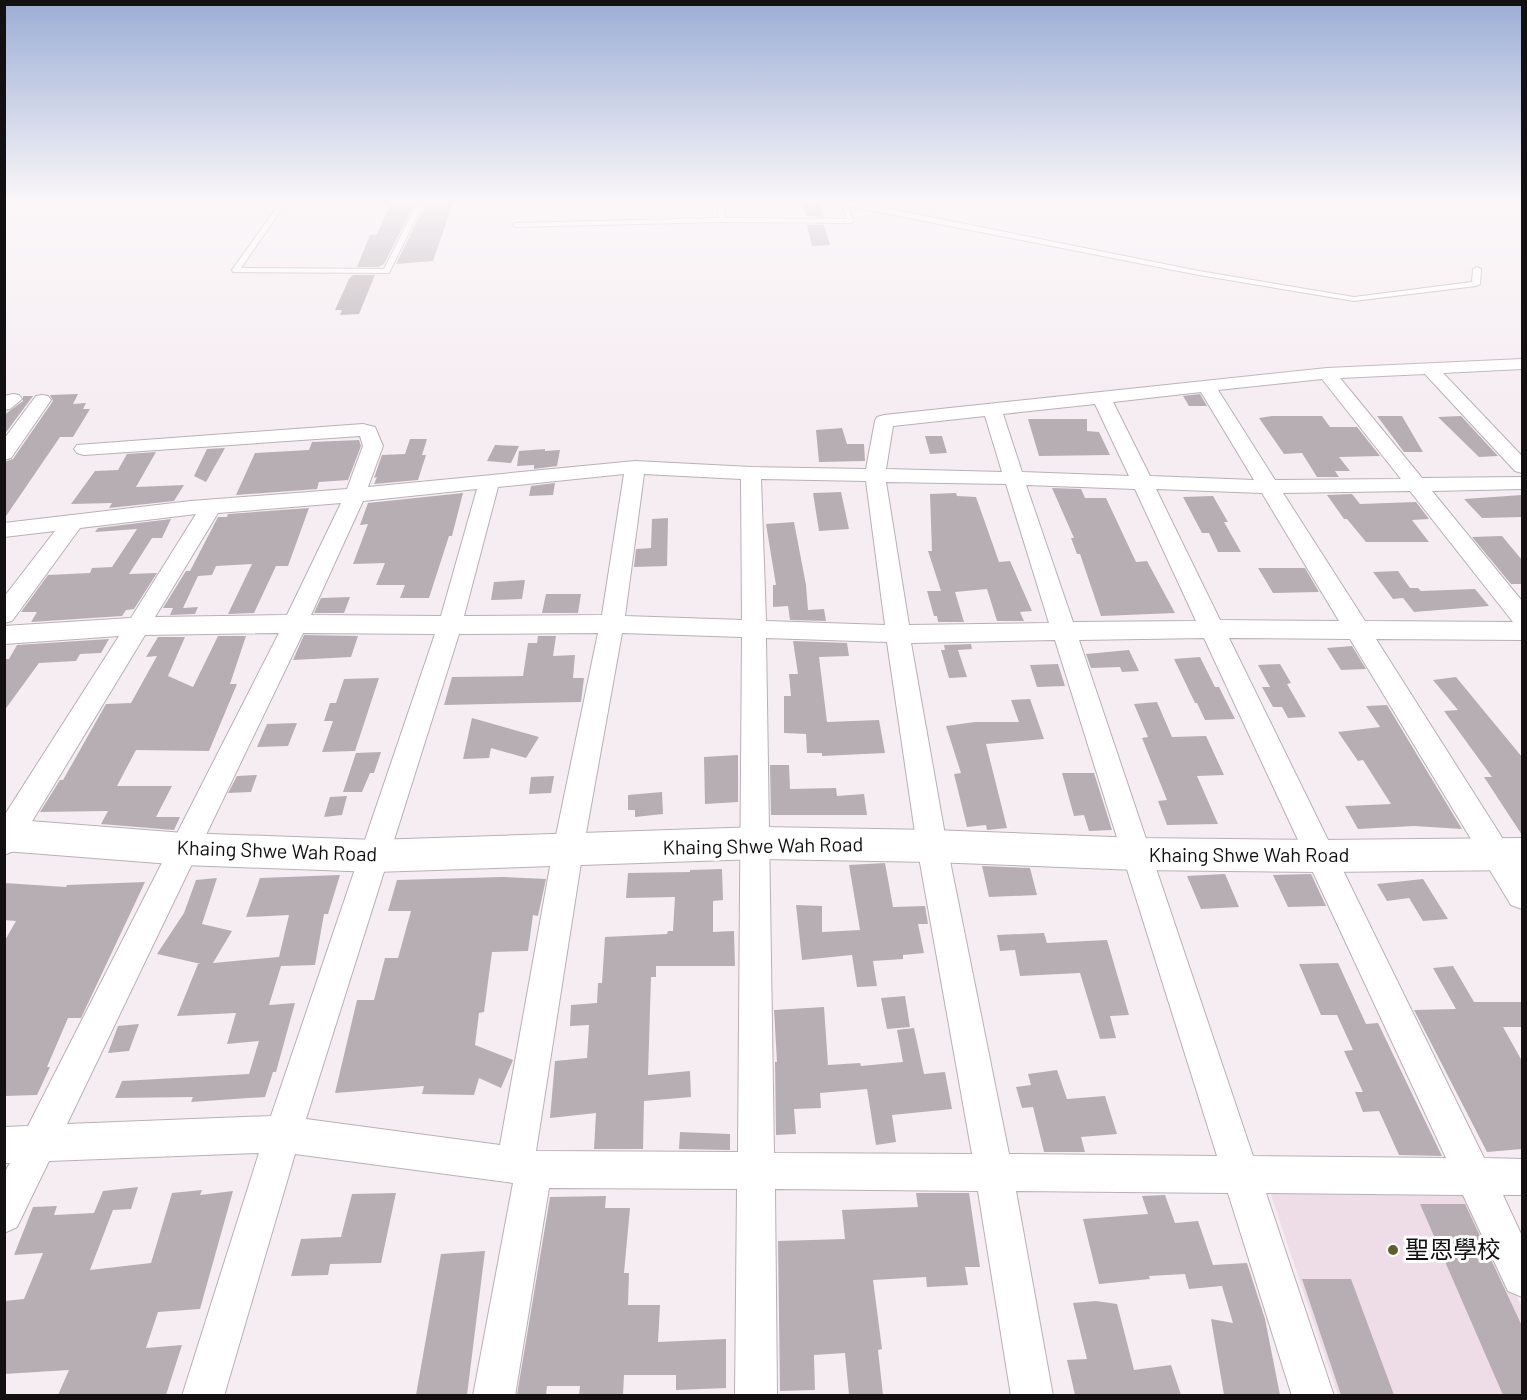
<svg xmlns="http://www.w3.org/2000/svg" width="1527" height="1400" font-family="Barlow,'Noto Sans SC',sans-serif">
<style>
.built{fill:#eedde6}
.building{fill:#b7aeb3}
.lines{fill:none;stroke-linecap:round;stroke-linejoin:round}
.service-casing{stroke:#b9b0b5;stroke-width:2}
.minor-casing{stroke:#b9b0b5;stroke-width:2}
.tertiary-casing{stroke:#b9b0b5;stroke-width:2}
.service{fill:#fff;fill-rule:evenodd}
.minor{fill:#fff;fill-rule:evenodd}
.tertiary{fill:#fff;fill-rule:evenodd}
.poi-dot{fill:#5d5f2c;stroke:#fff;stroke-width:2}
.labels{text-anchor:middle;stroke-width:6;stroke-linejoin:round;paint-order:stroke}
.street-label{font-size:20px;fill:#131012;stroke:#fff}
.near-poi-label{font-size:24px;fill:#131012;stroke:#fff;text-anchor:start}
</style>
<rect width="100%" height="100%" fill="#f6edf2"/>
<path class="built" d="M1468 1190 1522 1307V1395H1338L1270 1192Z"/>
<path class="building" d="M412 200 416 201 384 264 378 267H357L370 235 377 234 392 201Z
M454 200 433 261 396 264 427 201Z
M802 200H818L822 217 806 216Z
M807 225H824L830 245 812 246Z
M353 275H375L359 314 340 315 342 310H335L349 279Z
M78 394 73 404 86 403 83 409H90L73 437H60L4 519V462L13 459 53 401 50 395Z
M1200 394 1207 406H1189L1183 396Z
M23 396H33L4 435V415L23 401Z
M1272 416H1322L1330 427H1357L1380 456 1339 457 1350 471H1335L1339 477H1317L1302 453 1284 454 1259 418Z
M1377 416H1402L1423 452H1404Z
M1461 416 1498 456 1479 457 1438 417Z
M1028 419H1087V431L1099 432 1110 455 1039 456Z
M842 428 847 444H864L865 461 819 462 816 430Z
M925 436H942L947 453 930 454Z
M410 439H427L422 455H426L418 480 374 484 377 477 374 478 382 455 405 454Z
M359 440 361 446 348 480 319 482 317 489 236 495 255 453 309 450 312 442Z
M495 445 519 446 511 463 487 461Z
M225 448 206 482 194 476 207 449Z
M545 449V451L560 450 557 466 534 469V465L517 466 519 451Z
M156 452 136 487 184 485 174 501 109 508 112 503 71 504 95 471 118 470 127 454Z
M555 483 553 495 529 496 531 486Z
M1052 488 1081 489 1085 498H1106L1136 562 1147 561 1175 613 1101 616 1080 554H1077L1071 538H1074Z
M841 492 849 529 819 531 813 493Z
M463 493 452 536H449L429 598H400L405 585H376L385 563 353 564 368 524 360 525 368 503Z
M956 493 957 496 976 497 999 562 1010 561 1032 611 1020 612 1024 621H997L987 589 955 592 964 622H938L937 616H934L927 591H941L928 551H932L930 494Z
M1352 494 1360 504 1416 502 1429 519 1412 520 1429 542H1366L1347 519H1344L1327 495Z
M1522 495V517L1482 518 1464 499Z
M1213 496 1228 522H1224L1241 552H1218L1209 533H1202L1183 497Z
M309 508 288 566H276L254 613 228 614 252 564 216 566 212 575 198 576 183 608 198 607 195 614 170 615 173 608H163L186 571H190L218 517H227L228 514Z
M668 518 667 566 634 567 636 549 651 548 652 519Z
M171 519 162 538H152L129 574 157 573 134 609 126 610 122 616 31 622 37 612H21L48 575 90 573 92 568 112 567 137 529 95 532 98 528Z
M794 522 806 585 808 610 824 609 826 621 790 620 788 606 773 607V585H776L766 524Z
M1502 536 1522 560V584H1511L1472 537Z
M1258 568H1305L1319 592 1273 593Z
M1398 571 1410 588H1418L1421 591 1475 589 1489 606 1414 612 1403 598 1393 599 1373 572Z
M525 580 522 599 491 600 494 582Z
M546 594H581L578 613H542Z
M350 597 344 613H314L321 598Z
M304 635 358 636 351 657 293 660Z
M218 636H246L230 684H237L209 751 136 750 117 786H172L156 817H180L174 830 101 824 108 811 40 812 60 780H63L106 704 131 703 157 656 146 657 158 637H185L168 676 193 687Z
M538 636H556L553 656 575 655 573 678H584L581 702 444 705 452 677 523 676 528 643H537Z
M109 639 101 653 80 654 76 661 39 663 4 711V659H9L17 645Z
M793 641 847 643 849 656 819 657 827 722 879 720 885 753 822 756V753H807L806 734 784 733V696H791L789 674H798Z
M971 644 972 649 958 650 967 677 949 678 941 650H945L944 645Z
M1352 646 1366 669 1341 670 1327 648Z
M1129 650 1139 671 1122 672 1120 667 1091 668 1086 654Z
M1200 657 1215 687H1219L1235 719 1205 720 1197 703H1195L1174 659Z
M1058 664 1065 686 1037 687 1030 665Z
M1280 664 1291 683 1287 684 1306 717 1288 718 1282 707H1273L1262 687H1270L1258 665Z
M1456 677 1522 757V835L1484 777H1492L1444 711 1458 710 1433 680Z
M379 678 355 751 322 752 333 721H324L330 703H336L344 679Z
M1030 699 1044 739 986 744 1007 828 987 830 986 825 967 827 954 774 961 773 946 726 975 722H1019L1011 700Z
M1157 702 1172 737 1206 736 1224 775 1197 776 1218 824 1167 825 1158 801 1167 800 1142 738 1148 737 1134 704Z
M1387 705 1462 829 1414 826 1358 829 1345 806 1391 804 1363 760 1358 761 1338 732 1380 727 1366 706Z
M472 718 539 737 526 758 491 748 489 758 463 759Z
M297 723 288 746 257 747 267 724Z
M381 752 374 773H370L362 792H343L356 753Z
M738 755V802L705 804 704 757Z
M770 765H789L790 789 836 788 837 796 864 794 867 815H771Z
M1062 773H1094L1112 830 1089 831 1084 815 1074 816Z
M257 775 251 792 228 793 237 776Z
M554 776 551 793 529 794 531 777Z
M662 792 663 814 635 817V810H628V795Z
M347 796 342 815 324 817 330 797Z
M885 863 893 907 925 906 928 924H918L924 953 903 955V959L873 961 877 986 857 987 852 955 802 960 796 905 822 906V932L860 930 849 865Z
M982 866 1030 868 1037 895 989 897Z
M722 869 723 900 713 901V932L734 931 735 966H656V977H651L648 1075 690 1071 691 1097 644 1101 643 1149H594L596 1113 550 1118 555 1061 587 1058 589 1025 570 1026 571 1005 597 1003 598 983H602L605 937 667 934 668 931H673L675 897 626 898 628 873 690 872V870Z
M1225 874 1239 907 1201 909 1187 876Z
M1311 874 1326 906 1288 907 1273 875Z
M340 875 328 914H324L315 965 281 966 269 1005 295 1003 276 1072H273L265 1097 191 1102 193 1097 115 1098 122 1081 249 1074 259 1041 227 1044 236 1013 177 1016 198 964H201L157 954 184 913 196 880 217 878 202 924 232 931 213 963 279 957 289 915 246 917 260 878Z
M502 877 546 879 538 916 533 915 528 951 492 952 484 1012 479 1013 475 1045 513 1060 501 1088 479 1078 474 1095 422 1094 424 1086 335 1093 357 1000H374L385 958H398L411 911H388L397 880Z
M1423 879 1448 919 1423 921 1409 898 1387 901 1377 884Z
M145 882 81 1018H68L47 1067H50L37 1095 4 1096V942L16 921 4 920V883L66 887 67 885Z
M1044 933 1047 943 1107 940 1129 1015 1110 1016 1116 1038 1100 1039 1080 973 1020 976 1015 950 1000 951 997 935Z
M1338 963 1366 1024 1378 1023 1442 1156 1399 1155 1379 1111 1363 1112 1355 1092H1363L1344 1051 1353 1050 1337 1015H1321L1299 964Z
M1453 966 1474 1002H1522V1027H1503L1522 1061V1149L1487 1152 1414 1010 1456 1009 1433 968Z
M905 996 910 1027 887 1029 881 998Z
M824 1007 828 1065 860 1063 861 1066 903 1062 897 1030 914 1028 924 1074 945 1072 952 1109 892 1115 896 1142 876 1145 867 1089 820 1093 821 1108 794 1109 796 1134 776 1135 775 1062H777L774 1010Z
M139 1024 129 1051 108 1053 118 1026Z
M1057 1070 1067 1099 1105 1096 1117 1134 1081 1137 1085 1152H1044L1033 1107 1022 1108 1016 1087 1031 1085 1028 1074Z
M680 1132 730 1134V1150L679 1149Z
M138 1187 131 1209 113 1210 90 1270 151 1263 172 1193 202 1190 200 1195 233 1191 200 1309 158 1312 146 1348 182 1345 166 1395H58L69 1370 4 1374V1301L24 1299 43 1253 14 1255 33 1207 57 1206 54 1215 94 1213 103 1191Z
M396 1193 381 1263 330 1264 328 1275 291 1276 301 1239 341 1237 352 1194Z
M916 1193H969L980 1267H965L968 1285 927 1287 926 1277 873 1280 882 1349 878 1350 883 1395H849L845 1353 814 1355 815 1390 780 1391 778 1241 845 1239 842 1210 918 1207Z
M1165 1195 1175 1223 1198 1221 1213 1265 1247 1263 1265 1319 1280 1395H1224L1211 1319 1233 1323 1222 1286 1189 1289 1185 1274 1149 1276 1150 1279 1099 1284 1083 1219 1148 1214 1142 1196Z
M606 1196 605 1208H630L624 1273H629L628 1305H660L658 1342 726 1339V1388L676 1390V1375H624L623 1395H579L580 1386H547L546 1395H517L550 1197Z
M1420 1204H1465L1522 1326V1395H1503Z
M485 1251 467 1395H416L441 1254Z
M1302 1279H1351L1394 1395H1341Z
M1096 1301 1117 1304 1134 1370 1171 1365 1181 1395H1075L1067 1360 1087 1359 1073 1303Z"/>
<g class="lines">
<g class="service-casing">
<path id="service" d="M282 200H288L241 268 384 269 419 200H425L389 273 233 272 232 270Z
M717 200H723L725 218 847 219 840 200H846L1199 271 1354 297 1472 282 1473 269 1477 267 1481 269 1480 284 1476 286 1354 301 1199 275 848 206 854 221 851 223 722 222 516 227 513 225 516 223 719 218Z"/>
</g>
<g class="minor-casing">
<path id="minor" d="M1522 359V369L1443 373 1522 456V473L1515 471 1425 374 1340 378 1422 478 1522 477V489L1432 491 1522 601V640L1376 639 1522 869V909L1511 905 1350 639 1229 638 1484 1158 1522 1159V1195H1503L1522 1236V1297L1508 1291 1463 1195 1266 1193 1334 1396H1292L1228 1193 1016 1191 1053 1396H1011L978 1191 775 1189 777 1396H735L737 1189 549 1188 515 1396H473L513 1183 295 1154 224 1396H182L259 1153 49 1161 17 1227 4 1233V1173L10 1163H4V1127L28 1126 279 633 145 635 14 851 4 855V816L119 636 4 644V626L131 618 196 514 80 528 12 621 4 623V597L55 531 4 537V523L191 501 347 489 363 446 360 436 84 455 77 453 74 449 77 445 363 424 375 427 383 446 368 487 635 461 751 467 866 469 875 421 877 417 884 415 1327 368ZM1322 379 1401 479 1275 480 1218 390ZM1201 392 1254 480 1150 476 1113 402ZM1095 404 1129 476 1022 472 1003 414ZM985 416 1002 472 886 469 893 426ZM624 474 602 615 464 616 498 487ZM644 474 741 479 742 620 625 616ZM761 479 866 481 885 625 766 621ZM886 482 1006 484 1049 623 909 625ZM1026 485 1135 489 1196 621 1073 622ZM477 489 441 616 311 615 363 501ZM1156 489 1262 493 1339 621 1220 620ZM1410 491 1513 622 1365 621 1283 493ZM341 503 287 615 155 617 218 513ZM303 633 435 634 271 1116 67 1124ZM598 633 553 850 500 1145 306 1119 459 634ZM622 633 742 637 738 1152 536 1151 583 850ZM766 638 887 642 917 846 972 1154 774 1153ZM1204 638 1446 1158 1253 1156 1079 640ZM1055 640 1217 1156 1009 1154 947 846 911 643Z
M13 394 19 395 22 399 10 409 4 410V396Z
M42 395 48 396 51 400 11 458 4 460V439L36 396Z"/>
</g>
<g class="tertiary-casing">
<path id="tertiary" d="M4 819 184 833 375 840 758 827 932 830 1137 838 1321 840 1522 838V870L1321 872 1137 870 932 862 758 859 375 872 184 865 4 851Z"/>
</g>
<use href="#service" class="service"/>
<use href="#minor" class="minor"/>
<use href="#tertiary" class="tertiary"/>
</g>
<linearGradient id="sky" x2="0" y2="1"><stop stop-color="#9badd5"/><stop offset="0.51" stop-color="#fbf7f9"/><stop offset="1" stop-color="#fbf7f9" stop-opacity="0"/></linearGradient>
<rect width="1527" height="396" fill="url(#sky)"/>
<circle class="poi-dot" cx="1393" cy="1250" r="6"/>
<g class="labels">
<g class="street-label">
<text transform="translate(763 846) rotate(-1)" y="7">Khaing Shwe Wah Road</text>
<text transform="translate(277 851) rotate(2)" y="7">Khaing Shwe Wah Road</text>
<text x="1249" y="862">Khaing Shwe Wah Road</text>
</g>
<g class="near-poi-label">
<text x="1405" y="1258">聖恩學校</text>
</g>
</g>
<rect width="1527" height="1400" fill="none" stroke="#131012" stroke-width="12"/>
</svg>
